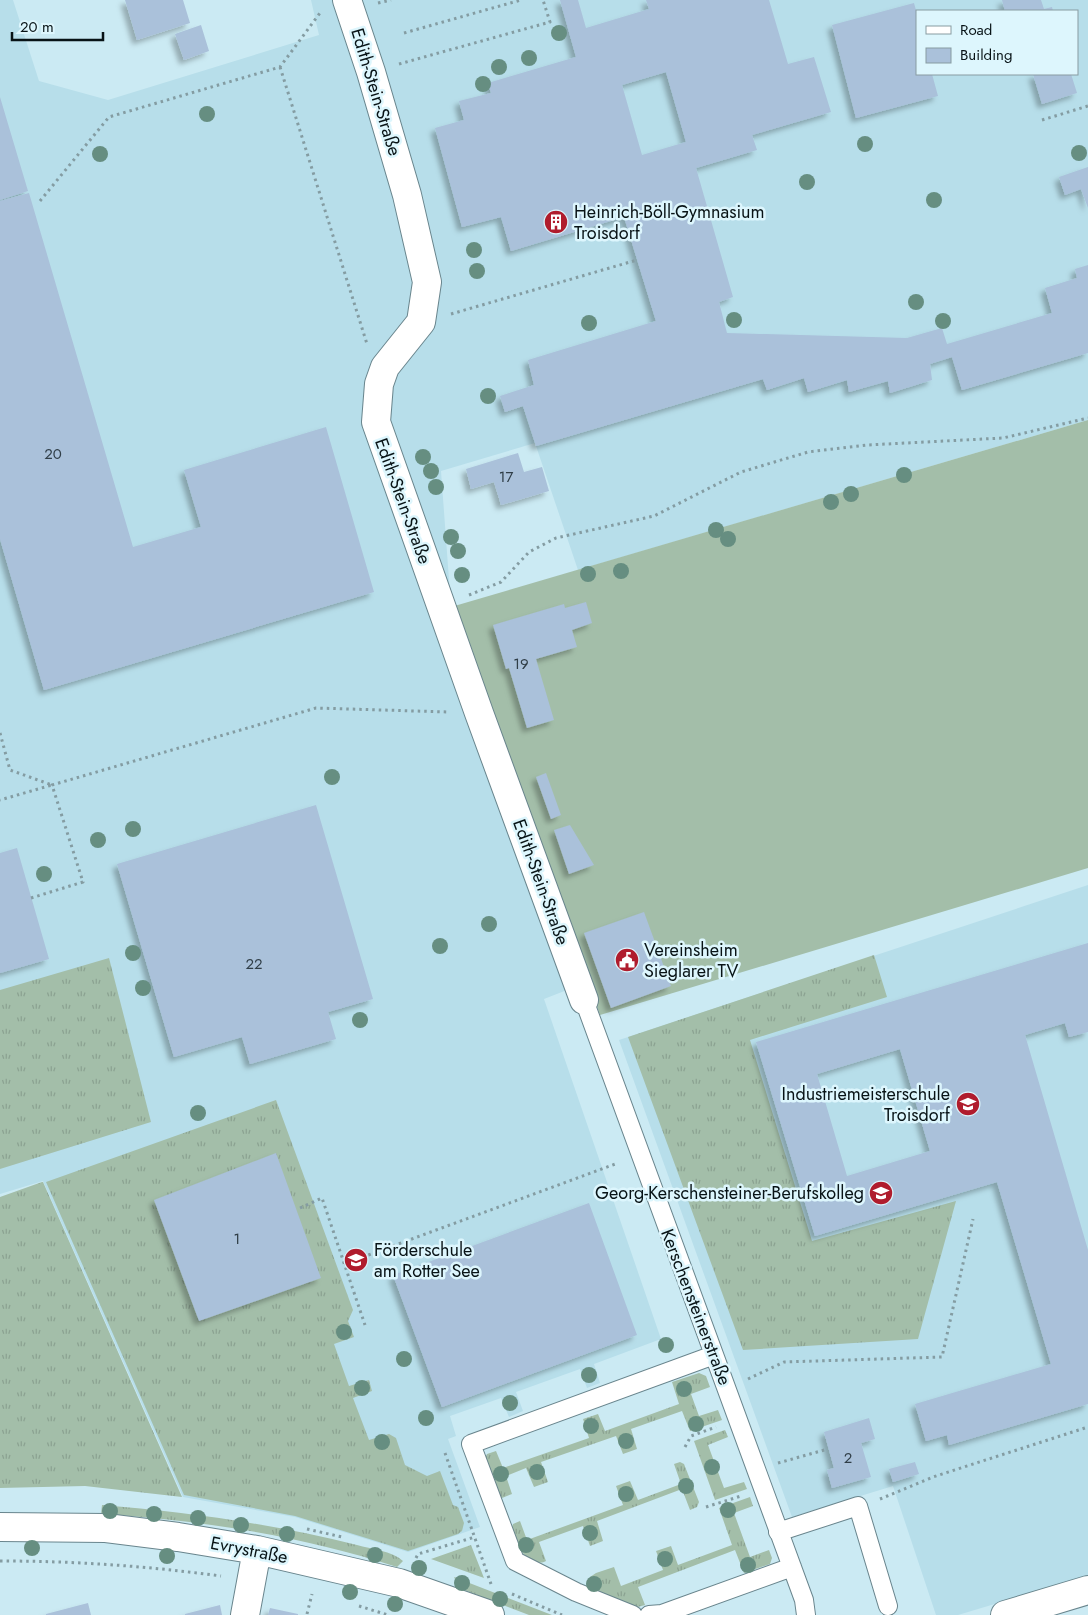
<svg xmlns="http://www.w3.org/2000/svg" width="1088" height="1615" font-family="Jost,sans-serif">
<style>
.built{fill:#b7deea;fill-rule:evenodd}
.grass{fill:url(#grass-tufts)}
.pitch{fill:#a3bea9}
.building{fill:#aac1da;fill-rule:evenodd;filter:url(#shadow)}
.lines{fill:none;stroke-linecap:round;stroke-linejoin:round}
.lane-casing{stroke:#69858d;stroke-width:20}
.street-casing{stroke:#69858d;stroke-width:30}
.path{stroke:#849ca2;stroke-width:3;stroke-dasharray:2.5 4;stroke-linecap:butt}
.lane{stroke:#fff;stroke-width:18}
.street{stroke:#fff;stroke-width:28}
.tree{fill:#668e81}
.labels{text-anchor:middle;stroke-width:5;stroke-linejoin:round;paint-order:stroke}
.number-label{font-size:15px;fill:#303e47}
.street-label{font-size:18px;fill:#081316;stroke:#ddf6fd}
.poi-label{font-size:18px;fill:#081316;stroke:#ddf6fd;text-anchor:start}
</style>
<defs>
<pattern id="grass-tufts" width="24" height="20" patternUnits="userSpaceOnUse" patternTransform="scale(1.25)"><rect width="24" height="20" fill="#a3bea9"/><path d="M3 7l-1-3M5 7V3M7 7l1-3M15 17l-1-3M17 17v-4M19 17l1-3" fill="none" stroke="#8ba291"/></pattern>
<filter id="shadow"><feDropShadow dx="-4.5" dy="4.5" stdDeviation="2.5" flood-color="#0004"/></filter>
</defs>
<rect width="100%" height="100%" fill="#cbeaf3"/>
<path class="built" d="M0 0H13L39 81 108 100 319 35 311 0H1088V420L578 570 535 443 441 471 451 607 567 990 544 999 661 1339 594 1364 600 1383 587 1388 580 1369 516 1392 523 1411 509 1417 501 1398 450 1416 456 1436 448 1439 480 1527 408 1552 295 1517 183 1497 43 1181 0 1194ZM917 11H1077V74H917Z
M1088 885V1576L958 1615H936L893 1486 792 1517 619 1040Z"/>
<path class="grass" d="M874 955 887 997 750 1040 812 1241 956 1201 918 1339 743 1350 628 1037Z
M109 958 151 1122 0 1169V990Z
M276 1100 353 1310 348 1321 354 1337 334 1344 349 1386 369 1380 372 1391 353 1398 369 1440 389 1434 396 1438 405 1465 427 1476 440 1471 453 1505 458 1507 464 1523 462 1531 458 1534 408 1551 295 1516 184 1495 46 1182Z
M42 1182H43L182 1497 85 1486 0 1488V1197Z
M699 1373 706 1376 710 1387 691 1394 699 1416 718 1410 722 1420 690 1431 682 1411 631 1429 637 1449 623 1454 616 1436 541 1462 548 1482 534 1487 526 1468 506 1476 512 1494 502 1498 499 1496 485 1459 487 1454 496 1451 503 1468 589 1438 583 1419 598 1414 605 1431 679 1404 672 1382Z
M725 1430 728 1437 708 1445 724 1488 744 1482 747 1489 715 1500 694 1441Z
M680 1462 684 1464 699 1502 697 1507 690 1510 682 1489 597 1521 603 1541 590 1546 583 1526 539 1542 546 1561C540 1564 537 1562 531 1559 517 1552 516 1541 512 1527L513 1524 520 1521 527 1540 623 1505 616 1486 630 1481 638 1500 681 1484 674 1464Z
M750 1497 753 1506 734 1513 750 1557 769 1550 772 1558 770 1564 744 1573 735 1550 638 1587 645 1605 634 1608 628 1607 592 1589 589 1583 590 1577 596 1573 614 1567 621 1586 663 1570 656 1551 671 1546 678 1565 732 1545 719 1508Z
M102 1505C187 1512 274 1524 357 1545 371 1549 392 1551 403 1561L397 1567C302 1536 201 1520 101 1514Z
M471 1545 484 1578 431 1559Z
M454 1577 552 1615H529L459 1588Z"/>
<path class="pitch" d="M1088 420V868L600 1015 451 607Z"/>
<path class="building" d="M125 0H183L190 23 137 40Z
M560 0H578L586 28 649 9 646 0H769L788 64 814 57 831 112 752 135 757 150 696 168 733 297 719 302 727 333 907 338 942 328 947 344 1052 313 1045 288 1077 278 1075 269 1088 265V353L962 390 952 357 930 364 932 380 890 393 888 381 849 392 847 380 808 392 804 378 767 390 763 379 536 446 523 406 505 412 500 396 534 385 528 360 656 321 624 217 511 251 501 217 462 227 435 128 464 120 459 101 491 93 488 83 576 57ZM666 72 686 142 642 155 622 85Z
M1002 0H1041L1044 9 1052 7 1053 11H1005Z
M914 3 917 14V74H932L938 96 856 118 832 25Z
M201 25 209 51 184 60 175 34Z
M1033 74H1071L1077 93 1042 104Z
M0 97 28 191 0 200Z
M1088 167V208L1081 189 1065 195 1059 177Z
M29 193 133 547 201 527 184 470 326 427 374 592 44 690 0 539V201Z
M518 453 524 472 542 467 549 491 501 505 494 482 471 489 466 469Z
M586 602 592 623 572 630 577 647 536 659 554 720 527 728 509 668 506 669 493 625 564 604 565 608Z
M546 773 561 815 551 819 536 777Z
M316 805 373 999 328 1012 336 1039 250 1064 242 1037 174 1057 117 864Z
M570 825 594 865 569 874 554 830Z
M17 848 49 959 0 973V853Z
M644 912 671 986 611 1008 584 933Z
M1088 943V1032L1069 1037 1065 1023 1025 1035 1088 1250V1404L949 1445 947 1435 926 1441 915 1404 1051 1364 997 1182 815 1236 756 1042ZM900 1049 930 1151 847 1176 817 1074Z
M276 1153 321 1278 199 1321 154 1200Z
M589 1203 637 1335 442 1407 393 1275Z
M869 1418 875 1439 861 1443 871 1477 832 1488 827 1470 834 1468 824 1432Z
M915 1462 919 1474 893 1482 889 1469Z
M88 1603 91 1615H46V1614Z
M220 1605 222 1615H185V1614Z
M270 1608 298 1614V1615H268Z"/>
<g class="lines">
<g class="lane-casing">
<path id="lane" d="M584 1000 804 1600 806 1615
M778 1532 858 1506 888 1606
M633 1615 576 1592 515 1561 471 1444 714 1355
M649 1615 662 1614 792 1567"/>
</g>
<g class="street-casing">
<path id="street" d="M347 0 371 72 407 195 427 282 421 322 385 367 379 384 376 422 479 713 584 1000
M0 1527 106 1528 178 1537 257 1550 399 1583 490 1615
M245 1615 257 1550
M1005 1615 1088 1590"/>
</g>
<path class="path" d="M378 3 391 0
M404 33 521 0
M399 64 550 22 543 0
M280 67 367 344
M1042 120 1088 106
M40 201 109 117 280 67 320 13
M451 314 637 260
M469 595 501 582 529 552 556 538 654 516 741 472 808 452 867 445 1003 438 1088 418
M0 733 10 770 52 785 0 800
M31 898 83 882 52 785 316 708 448 712
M300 1208 322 1198 365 1325
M344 1264 618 1163
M748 1379 784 1362 942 1357 973 1219
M685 1447 691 1436 716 1427
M445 1453 491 1584
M778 1463 828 1449
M880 1499 933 1477 1088 1427
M706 1507 741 1496
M307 1529 342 1537
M416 1558 418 1554 475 1537
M0 1561C76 1561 146 1566 221 1576
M512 1594 562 1615
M359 1606 388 1615
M307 1614 312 1594"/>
<use href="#lane" class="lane"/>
<use href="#street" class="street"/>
</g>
<g class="tree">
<circle cx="559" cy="33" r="8"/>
<circle cx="529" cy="58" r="8"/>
<circle cx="499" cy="67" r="8"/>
<circle cx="483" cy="84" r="8"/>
<circle cx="207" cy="114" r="8"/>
<circle cx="865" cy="144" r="8"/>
<circle cx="1079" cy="153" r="8"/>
<circle cx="100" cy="154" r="8"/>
<circle cx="807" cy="182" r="8"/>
<circle cx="934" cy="200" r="8"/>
<circle cx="474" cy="250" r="8"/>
<circle cx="477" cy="271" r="8"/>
<circle cx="916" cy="302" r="8"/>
<circle cx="734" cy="320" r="8"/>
<circle cx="943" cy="321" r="8"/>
<circle cx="589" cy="323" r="8"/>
<circle cx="488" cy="396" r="8"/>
<circle cx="423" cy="457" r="8"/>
<circle cx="431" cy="471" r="8"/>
<circle cx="904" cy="475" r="8"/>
<circle cx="436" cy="487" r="8"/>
<circle cx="851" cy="494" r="8"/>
<circle cx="831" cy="502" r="8"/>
<circle cx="716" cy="530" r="8"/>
<circle cx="451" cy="537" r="8"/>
<circle cx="728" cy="539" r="8"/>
<circle cx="458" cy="551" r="8"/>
<circle cx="621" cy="571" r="8"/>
<circle cx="588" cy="574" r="8"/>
<circle cx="462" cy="575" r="8"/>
<circle cx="332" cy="777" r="8"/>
<circle cx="133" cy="829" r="8"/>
<circle cx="98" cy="840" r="8"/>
<circle cx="44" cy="874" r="8"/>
<circle cx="489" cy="924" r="8"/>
<circle cx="440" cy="946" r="8"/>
<circle cx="133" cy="953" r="8"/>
<circle cx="143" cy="988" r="8"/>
<circle cx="360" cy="1020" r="8"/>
<circle cx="198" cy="1113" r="8"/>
<circle cx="344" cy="1332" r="8"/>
<circle cx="666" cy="1345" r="8"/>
<circle cx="404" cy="1359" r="8"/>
<circle cx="589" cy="1375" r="8"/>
<circle cx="362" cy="1388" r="8"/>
<circle cx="684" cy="1389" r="8"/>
<circle cx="510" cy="1403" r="8"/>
<circle cx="426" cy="1418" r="8"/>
<circle cx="696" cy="1424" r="8"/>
<circle cx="591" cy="1426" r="8"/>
<circle cx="626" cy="1441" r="8"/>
<circle cx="382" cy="1442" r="8"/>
<circle cx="712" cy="1467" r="8"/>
<circle cx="537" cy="1472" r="8"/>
<circle cx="501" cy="1474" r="8"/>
<circle cx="686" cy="1486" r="8"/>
<circle cx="626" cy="1494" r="8"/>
<circle cx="728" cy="1510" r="8"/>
<circle cx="110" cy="1511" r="8"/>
<circle cx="154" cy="1514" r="8"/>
<circle cx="198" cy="1518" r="8"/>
<circle cx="241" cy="1525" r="8"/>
<circle cx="590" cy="1533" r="8"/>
<circle cx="287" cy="1534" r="8"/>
<circle cx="526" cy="1545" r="8"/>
<circle cx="32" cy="1548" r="8"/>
<circle cx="375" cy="1555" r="8"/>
<circle cx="167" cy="1556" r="8"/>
<circle cx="665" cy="1559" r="8"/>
<circle cx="748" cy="1565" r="8"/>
<circle cx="419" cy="1568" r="8"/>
<circle cx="462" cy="1583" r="8"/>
<circle cx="594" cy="1584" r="8"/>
<circle cx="350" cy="1592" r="8"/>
<circle cx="500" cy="1599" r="8"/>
<circle cx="395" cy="1604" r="8"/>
</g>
<defs>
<g id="building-disc" transform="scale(1.25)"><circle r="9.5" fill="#b01c2d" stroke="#ddf6fd"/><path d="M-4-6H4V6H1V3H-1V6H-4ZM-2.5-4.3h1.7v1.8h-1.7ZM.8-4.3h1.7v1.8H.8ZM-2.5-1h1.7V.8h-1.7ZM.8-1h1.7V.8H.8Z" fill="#fff"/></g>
<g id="civic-disc" transform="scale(1.25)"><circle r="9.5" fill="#b01c2d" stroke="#ddf6fd"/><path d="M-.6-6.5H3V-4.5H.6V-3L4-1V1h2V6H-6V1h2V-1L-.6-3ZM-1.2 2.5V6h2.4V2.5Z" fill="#fff"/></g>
<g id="school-disc" transform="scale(1.25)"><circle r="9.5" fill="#b01c2d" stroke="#ddf6fd"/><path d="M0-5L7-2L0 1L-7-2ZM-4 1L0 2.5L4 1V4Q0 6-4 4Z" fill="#fff"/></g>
</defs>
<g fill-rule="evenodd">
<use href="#building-disc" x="556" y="222"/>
<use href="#civic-disc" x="627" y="960"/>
<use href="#school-disc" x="968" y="1104"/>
<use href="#school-disc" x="881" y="1193"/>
<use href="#school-disc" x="356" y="1260"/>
</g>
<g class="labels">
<g class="number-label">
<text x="53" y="459">20</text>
<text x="506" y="482">17</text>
<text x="521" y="669">19</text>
<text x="254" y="969">22</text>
<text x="237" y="1244">1</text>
<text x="848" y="1463">2</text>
</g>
<g class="street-label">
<text transform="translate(376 92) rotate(73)" y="6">Edith-Stein-Straße</text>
<text transform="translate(403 501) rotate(70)" y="6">Edith-Stein-Straße</text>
<text transform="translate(541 882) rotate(70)" y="6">Edith-Stein-Straße</text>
<text transform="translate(696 1307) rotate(69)" y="6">Kerschensteinerstraße</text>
<text transform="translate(249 1550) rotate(11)" y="6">Evrystraße</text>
</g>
<g class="poi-label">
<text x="574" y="218">Heinrich-Böll-Gymnasium<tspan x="574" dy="21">Troisdorf</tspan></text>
<text x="644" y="956">Vereinsheim<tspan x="644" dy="21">Sieglarer TV</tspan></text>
<text x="950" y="1100" text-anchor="end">Industriemeisterschule<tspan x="950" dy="21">Troisdorf</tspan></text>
<text x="864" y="1199" text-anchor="end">Georg-Kerschensteiner-Berufskolleg</text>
<text x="374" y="1256">Förderschule<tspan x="374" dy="21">am Rotter See</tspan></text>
</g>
</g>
<rect x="916" y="10" width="162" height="65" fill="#ddf6fd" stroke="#889ba1"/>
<rect x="926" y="26" width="25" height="8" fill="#ffffff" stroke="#889ba1"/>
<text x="960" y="35" font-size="15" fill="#081316">Road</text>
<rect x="926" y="48" width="25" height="15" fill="#aac1da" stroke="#889ba1"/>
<text x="960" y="60" font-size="15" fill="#081316">Building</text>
<path d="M12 32v8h91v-8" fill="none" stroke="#081316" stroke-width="2.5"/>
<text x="20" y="32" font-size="15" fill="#081316" stroke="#ddf6fd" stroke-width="4" paint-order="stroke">20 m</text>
</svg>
